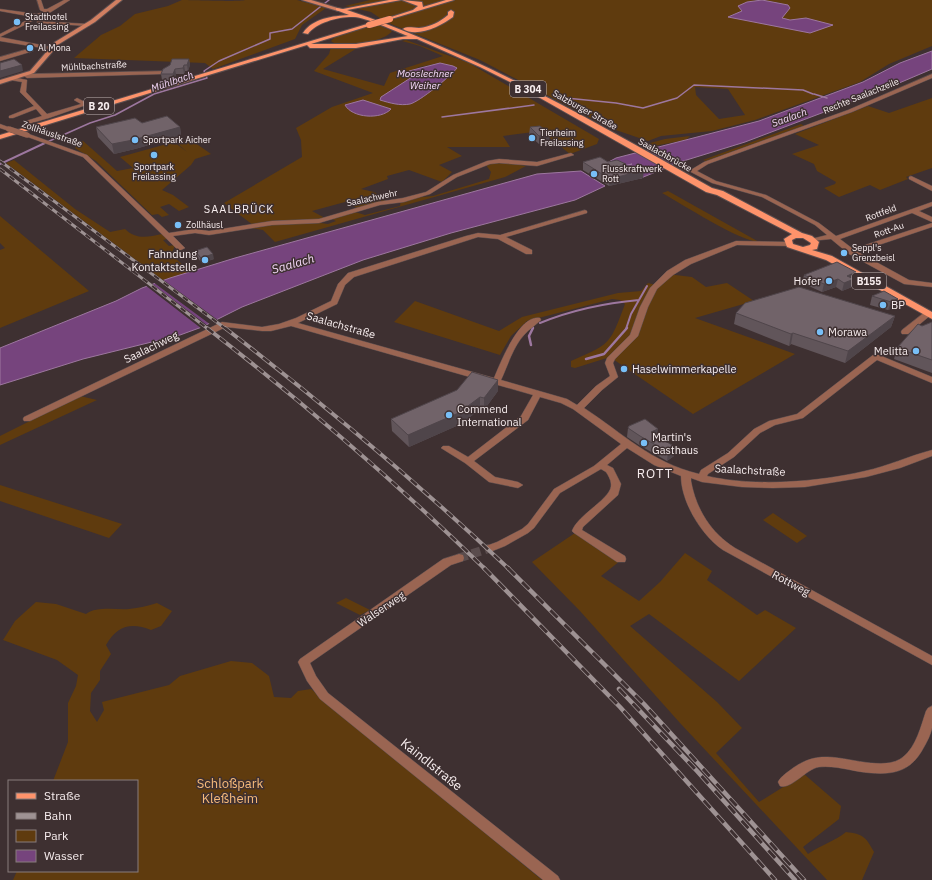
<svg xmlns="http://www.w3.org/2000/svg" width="932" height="880" font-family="'IBM Plex Sans',sans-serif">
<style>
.green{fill:#5f3b0e;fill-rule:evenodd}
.water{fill:#76447d;stroke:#9d779f}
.pier{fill:#3e3031}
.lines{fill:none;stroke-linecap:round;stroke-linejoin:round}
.stream-far2{stroke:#9d779f;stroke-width:1.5}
.stream-far1{stroke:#9d779f;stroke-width:2}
.stream{stroke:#9d779f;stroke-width:2.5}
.street-tunnel-far1{stroke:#5a4c4d;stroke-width:5.5;stroke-dasharray:5.5 2.5;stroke-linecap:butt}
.street-tunnel{stroke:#5a4c4d;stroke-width:9;stroke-dasharray:9 4.5;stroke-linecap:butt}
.street-casing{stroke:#5c4e4f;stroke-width:1}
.secondary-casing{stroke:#5c4e4f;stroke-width:2}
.primary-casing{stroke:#5c4e4f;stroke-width:2}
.street{fill:#9a6552;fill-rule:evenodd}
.secondary{fill:#d27f61;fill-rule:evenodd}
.primary{fill:#fe936b;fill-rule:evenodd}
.rail-far2-casing{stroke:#9e9293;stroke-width:3}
.rail-far1-casing{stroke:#9e9293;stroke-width:4}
.rail-casing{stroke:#9e9293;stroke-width:4.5}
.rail-far2{stroke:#3e3031;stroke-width:2;stroke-dasharray:6;stroke-linecap:butt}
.rail-far1{stroke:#3e3031;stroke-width:2.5;stroke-dasharray:8;stroke-linecap:butt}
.rail{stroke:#3e3031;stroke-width:3;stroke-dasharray:10;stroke-linecap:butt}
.street-bridge-casing{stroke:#5c4e4f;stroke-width:6;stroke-linecap:butt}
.primary-bridge-casing{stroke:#5c4e4f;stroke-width:7;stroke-linecap:butt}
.street-bridge{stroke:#9a6552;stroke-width:5.5}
.primary-bridge{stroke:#fe936b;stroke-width:6}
.wall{fill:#61555a}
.shaded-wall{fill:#4f454a}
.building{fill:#716369;stroke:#4f454a}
.poi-dot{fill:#78bff7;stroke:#3e3031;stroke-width:1.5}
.labels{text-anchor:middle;stroke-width:3;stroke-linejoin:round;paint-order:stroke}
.far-poi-label{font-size:9px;fill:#f7edee;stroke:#3e3031;text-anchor:start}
.far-street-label{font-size:9px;fill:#f7edee;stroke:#3e3031}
.far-water-label{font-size:10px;font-style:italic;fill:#f6d9fa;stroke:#3e3031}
.shield{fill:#3e3031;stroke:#c0b4b5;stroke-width:1}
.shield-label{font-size:10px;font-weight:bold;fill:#f7edee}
.far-quarter-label{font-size:11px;letter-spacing:1px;fill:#f7edee;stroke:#3e3031}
.poi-label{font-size:11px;fill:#f7edee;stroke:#3e3031;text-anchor:start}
.street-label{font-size:11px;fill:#f7edee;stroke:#3e3031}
.water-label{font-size:12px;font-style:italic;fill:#f6d9fa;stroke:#3e3031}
.quarter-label{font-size:13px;letter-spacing:1px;fill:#f7edee;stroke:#3e3031}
.near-street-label{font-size:13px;fill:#f7edee;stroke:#3e3031}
.near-park-label{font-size:13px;fill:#f8bb7a;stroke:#3e3031}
</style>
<rect width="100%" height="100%" fill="#3e3031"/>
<path class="green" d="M182 0C192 0 241 2 245 0H297L326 8 302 25 295 39 213 69 205 63 74 58 101 35 120 26 135 14 168 6Z
M370 0H758L747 2 742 11 729 16 810 33 806 18 790 20 781 18V3L762 0H932V46L889 64 860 82 755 120 712 131 661 136 648 141 610 128 480 60 386 22 371 12 345 6ZM695 87 728 89 745 115 719 119 696 95Z
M377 24 392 31C385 42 340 50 331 41L335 37Z
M406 40 469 63 599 139 597 144 570 154 541 131 503 136 510 147H447L462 156 439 165 452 172 442 182 409 170 387 176 388 179 361 189 374 192 386 201 357 208 345 202 312 211 325 218 320 223 328 224 336 221 332 219 355 212 365 215 400 206 401 199 433 196 489 179 491 172 486 165 502 162 526 166 505 177 275 242 263 230 244 227 253 225 224 203 302 157 301 140 296 128 332 107 373 93 314 71 329 54 331 47H359L323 69 384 86 390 73 443 56 420 46 402 41ZM440 63 457 68C451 76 419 102 410 104 400 106 390 103 380 100L381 97 413 77 412 74 408 73 419 67Z
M932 98V168L906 177 908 179 880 190 870 185 839 197 824 188 835 184 836 182 817 171 814 164 792 154 819 145 795 134 868 106 889 113Z
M801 124 804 126 706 161 703 160Z
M690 136 686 140 648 147 650 143 665 139Z
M191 140 211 154 195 159 191 165 162 190 173 195 189 207 179 211 169 204 160 207 169 215 162 217 158 214 152 215 96 161 75 148 80 142 83 141 117 171 133 168 120 157 174 142 187 152 177 143Z
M14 160 75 209 110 232 125 229C136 240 148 237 162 234L167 239 163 240 169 246 174 245 175 246 171 254 186 268 194 272 163 280 6 163Z
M668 191 759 242C739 241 682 204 662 193Z
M0 216 89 291 0 328V250L5 248 0 243Z
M667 274 692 277 706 287 727 283 754 301 695 318 795 354 693 414 610 357 575 368 571 367V361C611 344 610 344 625 304L620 300 612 299 527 321 511 336 500 355 394 322 415 301 499 331 522 317 618 293 641 291 648 283 656 285Z
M80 396 97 400 0 445V436Z
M0 485 122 524 109 538 0 501Z
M773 513 807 536 797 543 763 520Z
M575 533 620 561 601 576 639 601 660 582 685 553 712 571 707 580 757 615 765 610 796 628 739 681 649 614 630 626 717 702 742 728 716 753 759 802 804 774 841 806 839 819 803 847 808 854C821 845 835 841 846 832 863 834 866 837 874 852L862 880H827L680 723 580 611 532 562Z
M346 598 370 610 360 615 336 603Z
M36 602 56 604 86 614C97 606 116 610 129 609 139 608 148 606 157 603L172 611 161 626 151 630C132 622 117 625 106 645L111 654 100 671V680L91 693 90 711 97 722 104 710 102 702 169 685 180 676 231 661 252 663 269 676 274 697 291 698 298 691 311 689 542 880H13L17 871H137V781H53L68 742V703L76 686 78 675 57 660 3 640 15 621Z"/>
<path class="water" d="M762 0 788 5 790 8 782 18 790 20 806 18 833 25 810 33 728 17 742 11 738 6 747 2Z
M932 51V69L885 89 745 142 680 162 641 178 602 172 632 164 608 170 605 164 616 158 759 121 863 82 900 63Z
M440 63 453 66 457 68C451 76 419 102 410 104 400 106 390 103 380 100L381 97 412 77V74L408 72 409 71Z
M363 100 391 109C381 120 352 118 345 105Z
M581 171 605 186 575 200 451 233 363 260 242 307 202 327 180 335 83 359 0 385V348L116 301 142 288 170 278 235 258 537 174Z"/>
<path class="pier" d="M162 279 219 321 211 325 153 282Z
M151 283 208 326 202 329 145 285Z"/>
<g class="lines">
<path class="stream-far2" d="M814 94 827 98
M566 98 616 103 643 108 677 98 694 85 803 90 813 94
M442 117 534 105
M45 143 90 123 115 115 154 94 207 78 204 71 219 61 270 39V33L292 29 329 0"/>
<path class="stream-far1" d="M0 164 47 142
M540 323C572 310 605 303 639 300
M532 329 533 327
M626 329 631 314 647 286"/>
<path class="stream" d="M531 345 529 336 533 328
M586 359 604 354 627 328"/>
<path class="street-tunnel-far1" d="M28 51 34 48"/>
<path class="street-tunnel" d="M459 558 490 548"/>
<g class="street-casing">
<path id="street" d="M37 0H41L44 9H47L64 0H70L51 12 0 37 52 47 54 48V50L0 41V34L33 17 0 11V9L37 14 43 12 40 10Z
M39 21 88 24 90 25 88 26 37 23V21Z
M28 49 31 51 30 52 0 61V57Z
M165 71 166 72 163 74 27 78 24 76 27 74Z
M932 74V78L852 112 708 164 697 171 716 181 766 195 819 223 836 236 932 202V206L919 211 932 217V222L912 213 840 239 853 249 932 223V227L858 252 909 280 932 283V287L904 284 849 254 831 239 811 241V239L827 235 815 225 762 197 712 183 689 171 704 162 848 110Z
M12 77 27 80 26 92 47 114 81 104 74 100 77 98 89 104 49 118 28 124 26 123V121L42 116 36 109 13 118H9V116L34 106 20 92 22 82 10 80V78Z
M0 124 11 128 12 129 9 131 0 128Z
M25 134H29L87 155 169 233 195 229 209 231 272 221 319 219 377 202 403 198 426 192 453 175 487 161 499 159 537 162 571 153 574 155 537 166 499 163 490 164 457 177 430 194 404 202 380 205 319 223 272 225 209 235 195 233 173 236 185 248 181 250H178L83 157 25 136Z
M911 176 932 186V191L909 179V177Z
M585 210 587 211V213L506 237 532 250V254H526L498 239 478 237 354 277 345 285 337 304 298 323 494 378C500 364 519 314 540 318L541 320C536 325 529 329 524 335 513 347 508 365 501 380L567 399 577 405 596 386 610 376 605 363 607 358 630 335 640 307 650 288 667 271 685 260 736 241 792 242V246H789L737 245 691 264 673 275 657 289 648 307 638 336 615 359 613 363 618 377 602 390 584 408C624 434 650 462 699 474L701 470 728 453 754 429 769 421 797 414 873 355H879L932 377V383L877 360 803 418 775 425 760 433 734 457 708 474 707 476C755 487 818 482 865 471 888 466 909 456 932 450V456L900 468 866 477 805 487 773 488 742 487 702 482 691 478V481C696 509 711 533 735 548L932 656V665L723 550C702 536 681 502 681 476L654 465 627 448 607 465 613 468 621 484 618 495 583 527 582 530 625 556 626 559 625 562H617L574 533 572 531C578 514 613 498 611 484 611 480 608 475 606 472L601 469 560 493 534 528 528 533 505 546 490 552 486 550 485 548 486 546 497 542 522 529 528 524 554 489 594 466 621 444 573 409 561 403 540 397 528 420 474 461 495 477 518 482 523 485 518 488 489 482 465 463 441 448 443 446H449L468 457 521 416 533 395 291 326 271 331H262L226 327 30 421H24L23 419 24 417 222 322 262 327 279 324 296 318 331 301 338 284 348 273 466 236 478 233 500 235Z
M925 312H931L932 314 908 334H902L901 332 902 330Z
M459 554 463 555 464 558 463 561 451 565 310 663 316 676 328 693 558 876 560 880H543L320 699 307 681 298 662 300 659 443 559Z
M932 706C932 713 932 721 932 728 931 734 927 742 924 747 912 770 896 775 871 773 854 772 836 765 819 767 806 769 791 790 780 786L778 782C781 776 788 772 793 768 803 761 813 757 825 757 846 756 885 772 903 757 916 747 921 726 926 711L928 708Z"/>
</g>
<g class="secondary-casing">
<path id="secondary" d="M116 0H122L95 22 59 44 34 73 0 84V80L30 71 55 42 91 20Z
M302 0H311L341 9 338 11Z"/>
</g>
<g class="primary-casing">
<path id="primary" d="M389 0H401L347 10C477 54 594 121 712 188L723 191 802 233 812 236 819 242 817 249 812 250 832 256 932 312V319L826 260 787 247 784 239 792 234 717 195 706 192 526 90 480 67 417 39H403L356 48H310L307 45 0 139V135L367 24 372 25 311 44H356L408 36C397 32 364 17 355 17 341 16 316 22 308 34L303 33C313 18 333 16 349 15L336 10V8L343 9ZM796 238H803L811 243 810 245 803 247 793 244 792 240Z
M402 0 422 2 423 7 446 0H454L388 20V18L413 10 418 6Z
M451 10 454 12 453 17C441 26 417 38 403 29 407 26 413 28 419 28 430 27 440 22 448 15V12Z"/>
</g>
<use href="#street" class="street"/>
<use href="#secondary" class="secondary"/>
<use href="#primary" class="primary"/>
<g class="rail-far2-casing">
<path id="rail-far2" d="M0 161 226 329
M0 169 208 329"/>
</g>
<g class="rail-far1-casing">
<path id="rail-far1" d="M207 328C304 403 397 483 485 569
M225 328C324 404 418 483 509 569"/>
</g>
<g class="rail-casing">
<path id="rail" d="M484 568 620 707 775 880
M508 568 644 704 804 880
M619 689 697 771 795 880"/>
</g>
<use href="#rail-far2" class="rail-far2"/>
<use href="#rail-far1" class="rail-far1"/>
<use href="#rail" class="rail"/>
<g class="street-bridge-casing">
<path id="street-bridge" d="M9 129 27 135"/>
</g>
<g class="primary-bridge-casing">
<path id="primary-bridge" d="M369 25 390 19"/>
</g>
<use href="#street-bridge" class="street-bridge"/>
<use href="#primary-bridge" class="primary-bridge"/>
</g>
<path class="wall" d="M189 59 190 65 188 71H185L184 74H176L174 80H162L161 74Z
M142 123 180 127 181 136 135 149 114 154 98 137 96 127Z
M530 127 549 142 539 144 529 135Z
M583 162H608L626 165 643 178 609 186 583 170Z
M195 251 214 259 202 263 196 256Z
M856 272 852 287 842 291 836 287 822 292 802 283 804 275Z
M872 296 898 299 895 307 888 310 870 305Z
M736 313 895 316 891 327 845 363 791 344 789 346 734 324Z
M932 322V373L894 359 897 348 922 326Z
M498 391 484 410 480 409 470 417V420L409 447 392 431 391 419Z
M628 428 657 436 675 447 674 456 667 461 639 445 627 437Z"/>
<path class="shaded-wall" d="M189 59 190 65 188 71 187 65Z
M22 65 23 71 0 78V71Z
M184 65 185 71 184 74 183 68Z
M175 69 176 74 174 80 173 74Z
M180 127 181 136 135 149 114 154 112 144Z
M550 134 549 142 539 144V136Z
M644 170 643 178 609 186 610 179Z
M213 254 214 259 202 263 201 258Z
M856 272 852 287 842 291 844 283 847 276Z
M838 279 836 287 822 292 824 284Z
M898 299 895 307 888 310 891 302Z
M895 316 891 327 845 363 848 351Z
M793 333 791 344 789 346 791 334Z
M498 380V391L484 410V398Z
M480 397V409L470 417V420L409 447 408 435 468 406Z
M658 429 657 438 651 432Z
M675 447 674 456 667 461 668 452Z"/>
<path class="building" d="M14 59 22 65 0 71V63Z
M172 59H189L187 65H184L183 68 175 69 173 74H161L163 69 170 65Z
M167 116 180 127 133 140 112 144 96 127 135 118 142 123Z
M540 126 550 134 539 136 530 127Z
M600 157 608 162 617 160 626 164 623 165 644 170 610 179 583 162Z
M207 247 213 254 201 258 195 251Z
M837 262 856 272 847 276 854 279 844 283 838 279 824 284 804 275Z
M799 287 895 316 848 351 793 333 791 334 736 313 745 303Z
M884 291 898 299 891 302 872 296Z
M932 322V360L897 348 918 324 922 326Z
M472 372 498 380 484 398 480 397 468 406 470 408 408 435 391 419 457 390Z
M645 419 658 429 651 432 675 447 668 452 640 436 628 428 629 426Z"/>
<g class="poi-dot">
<circle cx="17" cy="22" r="4"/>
<circle cx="30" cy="48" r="4"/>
<circle cx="532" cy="138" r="4"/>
<circle cx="135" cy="140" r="4"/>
<circle cx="154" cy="155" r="4"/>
<circle cx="594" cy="174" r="4"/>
<circle cx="178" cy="225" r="4"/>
<circle cx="844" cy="253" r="4"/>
<circle cx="205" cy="260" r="4"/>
<circle cx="829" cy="281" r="4"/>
<circle cx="883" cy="305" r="4"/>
<circle cx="820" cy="332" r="4"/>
<circle cx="916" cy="351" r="4"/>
<circle cx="624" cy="369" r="4"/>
<circle cx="449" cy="415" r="4"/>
<circle cx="644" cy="443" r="4"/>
</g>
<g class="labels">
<g class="far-poi-label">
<text x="25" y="20">Stadthotel<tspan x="25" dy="10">Freilassing</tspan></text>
<text x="38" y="51">Al Mona</text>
<text x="540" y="136">Tierheim<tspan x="540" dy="10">Freilassing</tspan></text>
<text x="143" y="143">Sportpark Aicher</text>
<text x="154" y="170" text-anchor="middle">Sportpark<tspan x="154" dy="10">Freilassing</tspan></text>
<text x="602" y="172">Flusskraftwerk<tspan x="602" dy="10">Rott</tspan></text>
<text x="186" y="228">Zollhäusl</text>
<text x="852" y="251">Seppl's<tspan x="852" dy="10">Grenzbeisl</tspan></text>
</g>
<g class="far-street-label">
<text transform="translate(94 66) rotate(-3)" y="3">Mühlbachstraße</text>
<text transform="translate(861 96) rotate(-22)" y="3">Rechte Saalachzeile</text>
<text transform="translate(585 110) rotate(29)" y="3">Salzburger Straße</text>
<text transform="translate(52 134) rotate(19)" y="3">Zollhäuslstraße</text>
<text transform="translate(665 155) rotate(29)" y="3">Saalachbrücke</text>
<text transform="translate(372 198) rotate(-12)" y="3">Saalachwehr</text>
<text transform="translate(881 213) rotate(-21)" y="3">Rottfeld</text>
<text transform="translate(889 230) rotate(-19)" y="3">Rott-Au</text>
</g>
<g class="far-water-label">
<text x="425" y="77">Mooslechner<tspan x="425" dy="12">Weiher</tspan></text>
<text transform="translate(172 81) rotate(-19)" y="4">Mühlbach</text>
<text transform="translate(789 117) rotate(-20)" y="4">Saalach</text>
</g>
<g class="shield">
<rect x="510" y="81" width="36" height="16" rx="3"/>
<rect x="84" y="98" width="30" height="16" rx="3"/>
<rect x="852" y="273" width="34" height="16" rx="3"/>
</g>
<g class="shield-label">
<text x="528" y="93">B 304</text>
<text x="99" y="110">B 20</text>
<text x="869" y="285">B155</text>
</g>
<g class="far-quarter-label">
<text x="239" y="213">SAALBRÜCK</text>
</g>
<g class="poi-label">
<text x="197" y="258" text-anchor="end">Fahndung<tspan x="197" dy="13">Kontaktstelle</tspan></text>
<text x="821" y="285" text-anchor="end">Hofer</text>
<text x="891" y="309">BP</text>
<text x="828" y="336">Morawa</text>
<text x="908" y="355" text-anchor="end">Melitta</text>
<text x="632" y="373">Haselwimmerkapelle</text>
<text x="457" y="413">Commend<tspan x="457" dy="13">International</tspan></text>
<text x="652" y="441">Martin's<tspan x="652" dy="13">Gasthaus</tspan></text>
</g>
<g class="street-label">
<text transform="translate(341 325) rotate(16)" y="4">Saalachstraße</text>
<text transform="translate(151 347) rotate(-26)" y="4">Saalachweg</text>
<text transform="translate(750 470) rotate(3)" y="4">Saalachstraße</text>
<text transform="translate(791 583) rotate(28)" y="4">Rottweg</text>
<text transform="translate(381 609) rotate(-34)" y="4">Walserweg</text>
</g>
<g class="water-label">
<text transform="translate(293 264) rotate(-16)" y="4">Saalach</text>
</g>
<g class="quarter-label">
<text x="655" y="478">ROTT</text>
</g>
<g class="near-street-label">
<text transform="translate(432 764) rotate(39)" y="5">Kaindlstraße</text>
</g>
<g class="near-park-label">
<text x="230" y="788">Schloßpark<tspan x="230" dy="15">Kleßheim</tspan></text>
</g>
</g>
<rect x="8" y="780" width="130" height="92" fill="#3e3031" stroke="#887c7d"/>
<rect x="16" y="793" width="20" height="6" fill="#fe936b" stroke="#887c7d"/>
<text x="44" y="800" font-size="12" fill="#f7edee">Straße</text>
<rect x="16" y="813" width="20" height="6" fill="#9e9293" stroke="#887c7d"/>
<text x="44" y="820" font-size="12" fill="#f7edee">Bahn</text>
<rect x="16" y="830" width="20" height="12" fill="#5f3b0e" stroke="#887c7d"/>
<text x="44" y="840" font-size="12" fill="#f7edee">Park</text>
<rect x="16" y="850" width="20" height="12" fill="#76447d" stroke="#887c7d"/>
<text x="44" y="860" font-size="12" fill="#f7edee">Wasser</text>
</svg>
